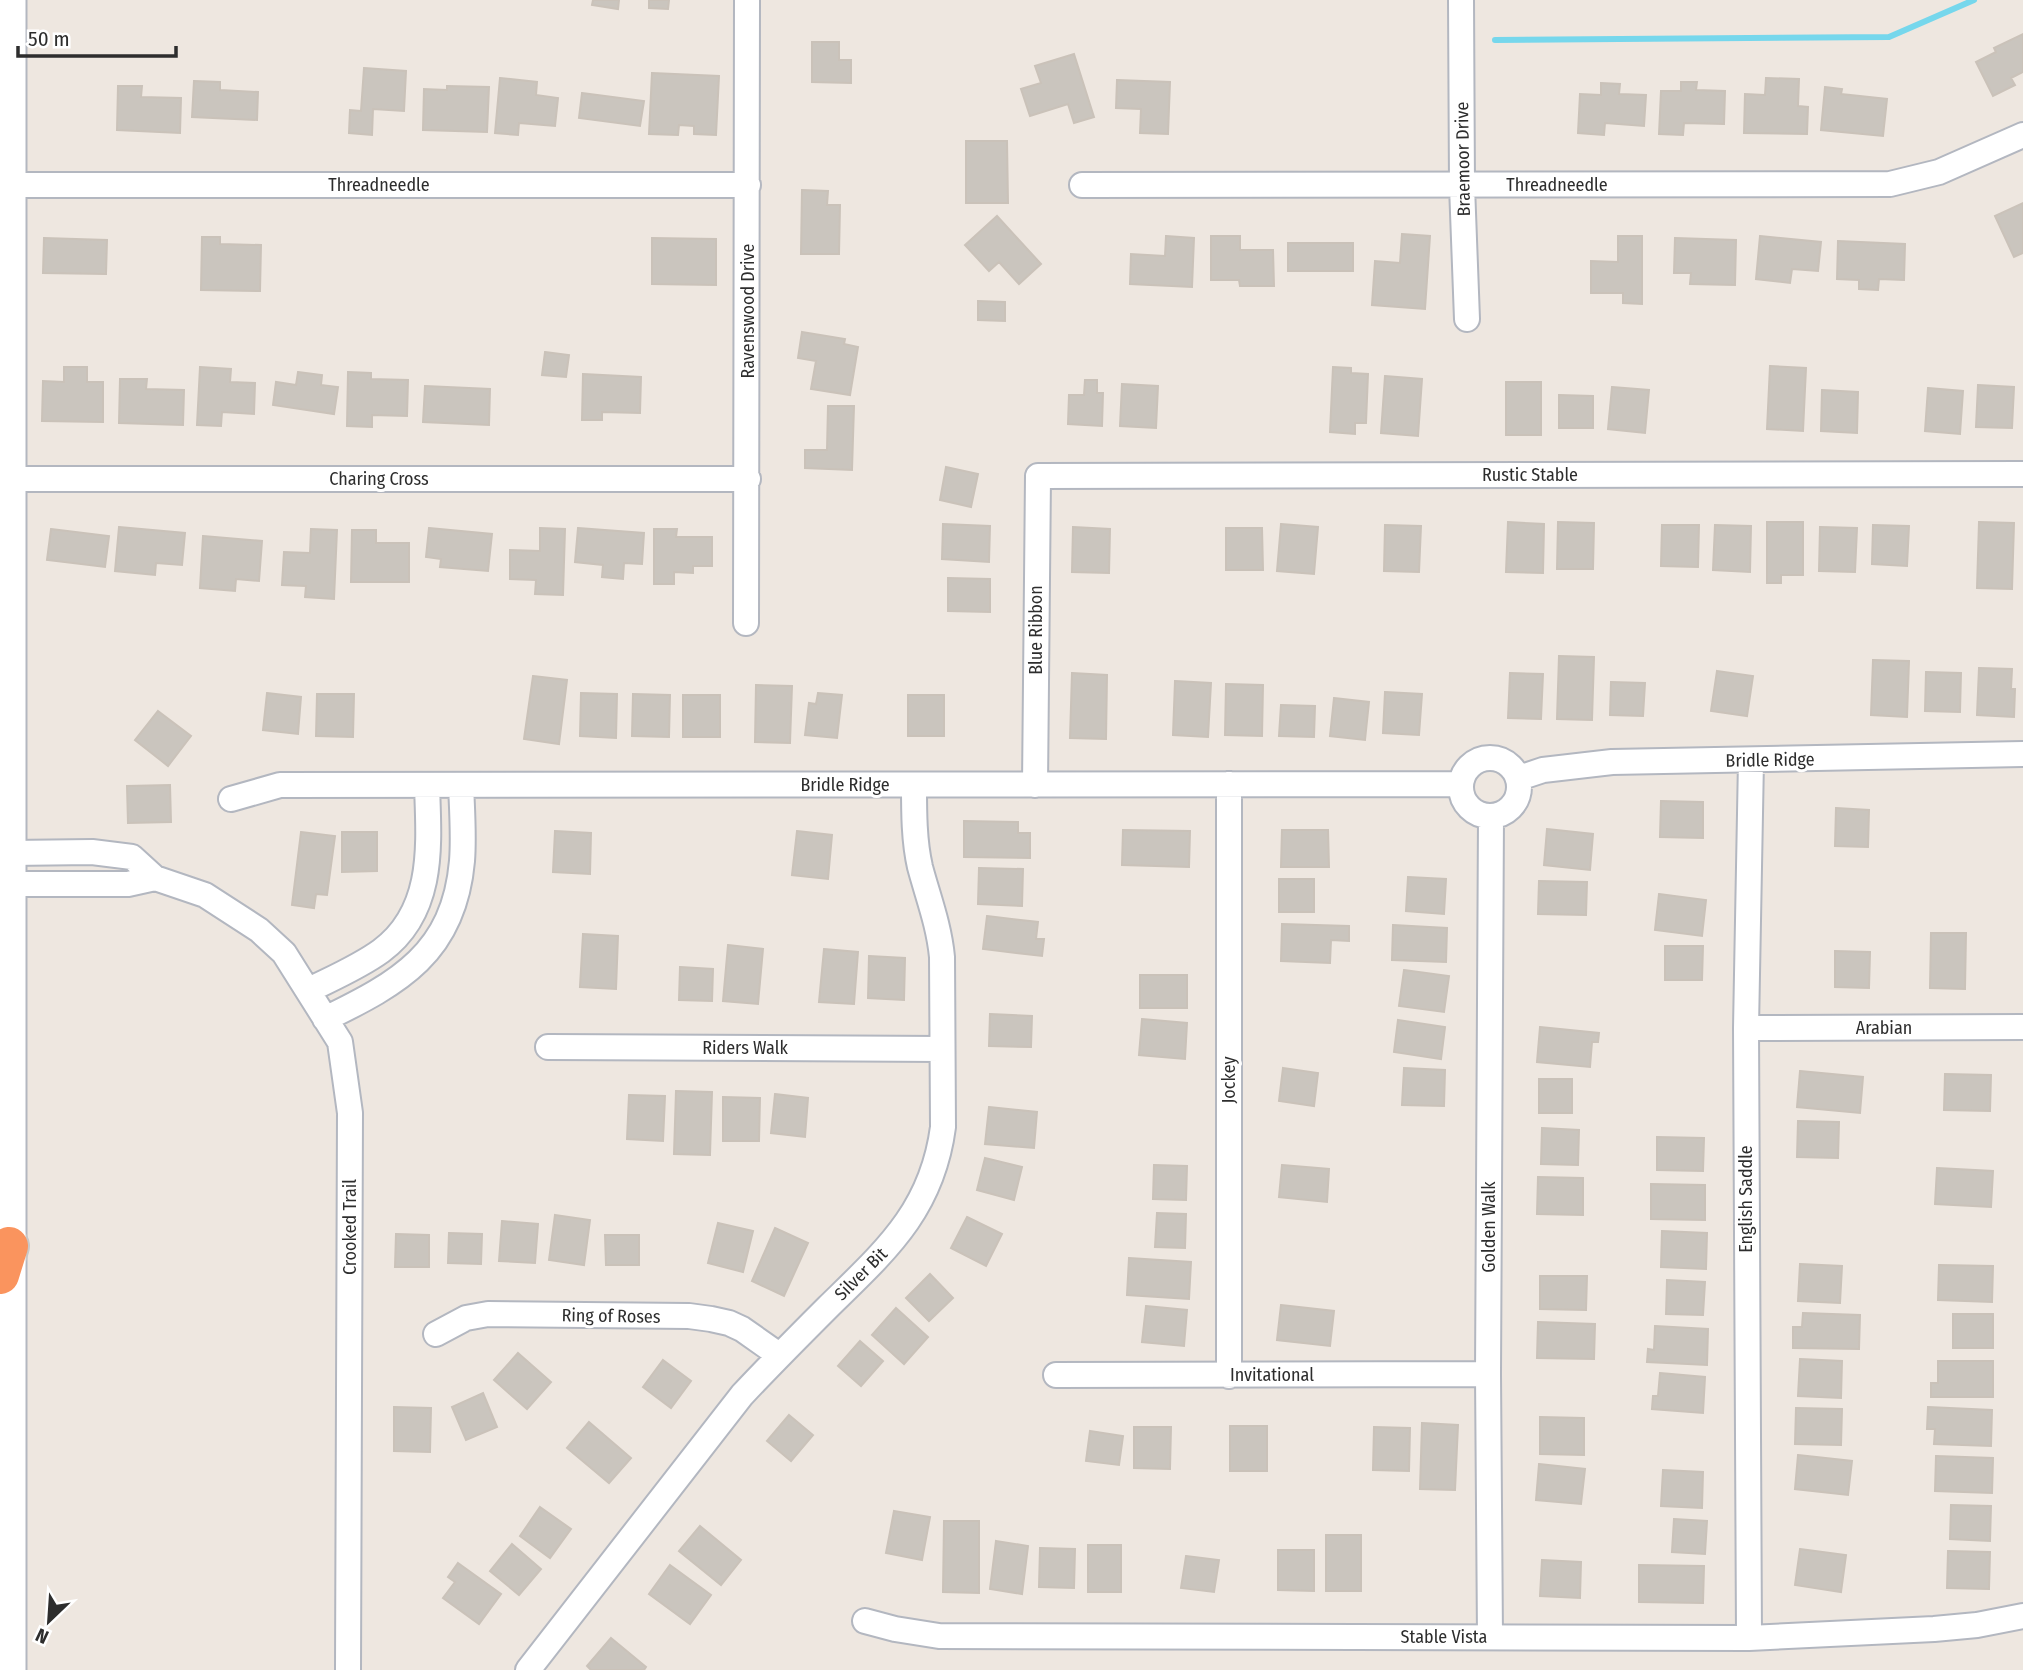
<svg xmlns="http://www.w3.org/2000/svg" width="2023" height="1670" font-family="'Fira Sans Condensed',sans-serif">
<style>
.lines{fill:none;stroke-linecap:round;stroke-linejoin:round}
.stream{stroke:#76d7ec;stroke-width:6}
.building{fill:#cac5be;stroke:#cac2b9;stroke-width:2}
.minor-casing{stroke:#b3b7c0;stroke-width:28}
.secondary-casing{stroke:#b3b7c0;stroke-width:37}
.motorway-casing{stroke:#c8c8c8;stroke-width:42}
.minor{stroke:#fff;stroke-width:24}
.secondary{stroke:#fff;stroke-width:33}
.motorway{stroke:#fa945e;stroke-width:38}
.labels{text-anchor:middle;stroke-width:6;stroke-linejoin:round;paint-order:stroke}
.street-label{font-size:18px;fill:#2d2d2d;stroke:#fff}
</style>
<rect width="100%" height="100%" fill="#eee7e0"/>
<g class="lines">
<path class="stream" d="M1495 40 1889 37 1974 0"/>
</g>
<path class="building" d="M593 0H619L618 9 592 5Z
M649 0H669L668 9 649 8Z
M2023 34V72L2011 78 2015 85 1993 96 1976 62 1996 52 1994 48Z
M812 42H839V60H851V83L812 82Z
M1074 54 1094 117 1074 123 1068 104 1030 116 1021 89 1041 83 1035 66Z
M364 68 406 71 404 111 373 109 372 135 349 133 350 110 361 111Z
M652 73 719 76 716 135 694 134V126L679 125 678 135 649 134Z
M500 78 537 82 536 95 558 98 555 126 519 123 518 135 495 133Z
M1766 78 1799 79 1798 106 1808 107 1807 134 1744 133 1745 94 1765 95Z
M1117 80 1170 82 1168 134 1140 133 1141 109 1116 108Z
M194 81 220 82V90L258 92 257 120 192 117Z
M1681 82H1697L1696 90 1725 91 1724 124 1684 123 1683 135 1659 134 1661 91H1681Z
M1601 83 1620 84 1619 94 1646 95 1644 126 1605 123 1604 135 1578 133 1580 94 1601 95Z
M118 86H142L141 97 181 98 180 133 117 130Z
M447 86 489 87 487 132 423 130 424 89 447 90Z
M1825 87 1842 89 1841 94 1887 99 1883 136 1821 130Z
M582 93 644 101 640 126 579 118Z
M966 141H1007L1008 203H966Z
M802 190 828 191 827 205H840L839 254H801Z
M2023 203V253L2014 257 1995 216Z
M997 216 1041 264 1019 284 999 262 989 271 965 245Z
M1402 234 1430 236 1425 309 1372 305 1375 261 1400 263Z
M1166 236 1194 238 1192 287 1130 284 1131 254 1165 256Z
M1211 236H1240V250H1273L1274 286H1240L1239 280H1211Z
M1618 236H1642V304L1623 303V293H1591V261L1618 262Z
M1760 236 1821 242 1818 271 1792 269 1790 283 1756 279Z
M202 237H220V244L261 245 260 291 201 290Z
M44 238 107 240 106 274 43 273Z
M652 238 716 239V285L652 284Z
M1675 238 1736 240 1735 285 1690 284 1691 273H1674Z
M1838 241 1905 244 1904 280 1879 279 1878 290 1859 289V280L1837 279Z
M1288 243H1353V271H1288Z
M978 301 1005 302V321L978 320Z
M802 332 845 339 844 344 858 347 850 395 811 389 816 361 798 358Z
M545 352 569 355 566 377 542 375Z
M1770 366 1806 368 1803 431 1767 429Z
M64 367H87V382H103V422L42 421 43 381 64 382Z
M200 367 231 369 230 382 255 383 254 414 222 412 221 426 197 425Z
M1333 367 1351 368V373L1368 374 1366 423H1355V434L1330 432Z
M298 372 322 375 321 385 338 387 334 414 273 405 276 382 296 385Z
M348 372 371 373V379L408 380 407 416 372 415V427L347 426Z
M583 374 641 377 640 413 602 412V420H582Z
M1385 376 1422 379 1418 436 1381 433Z
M120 379H147L146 389 184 390 183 425 119 423Z
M1085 380H1097V393H1103L1102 426 1068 424 1069 395H1084Z
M1506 382H1541V435H1506Z
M1122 384 1158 386 1156 428 1120 426Z
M1978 385 2014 387 2012 428 1976 427Z
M425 386 490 389 489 425 423 422Z
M1612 387 1649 390 1645 433 1608 429Z
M1928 388 1963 391 1960 434 1925 431Z
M1822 390 1858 392 1857 433 1821 431Z
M1559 395 1593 396V428H1559Z
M828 406H854L852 470 805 468V450H827Z
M946 467 978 474 971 507 940 500Z
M1508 522 1544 524 1543 573 1506 572Z
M1558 522 1594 523 1593 569H1557Z
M1767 522H1803V575H1781V583H1767Z
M1979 522 2014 523 2012 589 1977 588Z
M943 524 990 526 989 562 942 559Z
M1281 524 1318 527 1314 574 1277 571Z
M1385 525 1421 526 1419 572 1384 571Z
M1662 525H1699L1698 567 1661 566Z
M1715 525 1751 526 1750 572 1713 570Z
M1873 525 1909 526 1907 566 1872 564Z
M119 527 185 533 182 565 156 563 155 575 115 571Z
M1073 527 1110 529 1109 573 1072 572Z
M1820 527 1857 528 1855 572 1819 571Z
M429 528 492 534 488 571 440 567 441 559 426 557Z
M540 528 565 529 563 595 535 594 536 580 510 579V550L540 551Z
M578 528 644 533 642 564 624 563 623 579 602 577 603 565 575 562Z
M1226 528H1262L1263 570H1226Z
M51 529 109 536 105 567 47 560Z
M311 529 337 530 334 599 305 597 306 586 282 585 284 552 310 553Z
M654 529H677L676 537H712V566H693V573L674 572V584H654Z
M352 530H376V543H409V582H351Z
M203 536 262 541 259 581 236 579 235 591 200 588Z
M948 578 990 579V612L948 611Z
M1559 656 1594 657 1592 720 1557 719Z
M1873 660 1909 661 1907 717 1871 715Z
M1979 668 2012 669 2011 689H2015L2014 717 1977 715Z
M1717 671 1753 676 1747 716 1711 711Z
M1926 672 1961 673 1960 712 1925 711Z
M1072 673 1107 675 1106 739 1070 738Z
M1510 673 1543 674 1541 719 1508 718Z
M533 676 567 680 559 744 524 739Z
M1175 681 1211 683 1208 737 1173 735Z
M1611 682 1645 683 1643 716 1610 715Z
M1226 684 1263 685 1262 736 1225 735Z
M756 685 792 686 790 743 755 742Z
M1385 692 1422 694 1419 735 1383 733Z
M267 693 301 697 298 734 263 730Z
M581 693 617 694 616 738 580 736Z
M818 693 842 695 837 738 805 735 809 703 816 704Z
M317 694H354L353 737 316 736Z
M633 694 670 695 669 737 632 736Z
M683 695H720V737H683Z
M908 695H944V736H908Z
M1334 698 1369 702 1365 740 1330 736Z
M1281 705 1315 706 1314 737 1279 736Z
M158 711 191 736 168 766 135 740Z
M170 785 171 822 128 823 127 786Z
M1661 801 1703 802V838L1660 837Z
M1836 808 1869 810 1868 847 1835 846Z
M964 821 1018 822V833H1030V858L964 857Z
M1547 829 1593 834 1590 870 1544 865Z
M1123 830 1190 831 1189 867 1122 865Z
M1282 830H1328L1329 867H1281Z
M555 831 591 833 590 874 553 872Z
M797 831 832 835 828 879 792 875Z
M301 832 335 836 327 895 316 894 314 908 292 905Z
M342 832H377V871L342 872Z
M979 868 1023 869 1022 906 978 904Z
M1408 877 1446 879 1444 914 1406 911Z
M1279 879H1314V912H1279Z
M1539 881 1587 882 1586 915 1538 914Z
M1659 894 1706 900 1702 936 1655 930Z
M987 916 1038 922 1036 939H1044L1042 956 983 949Z
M1282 924 1349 926V941L1331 940 1330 963 1281 961Z
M1393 925 1447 928 1446 962 1392 960Z
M1931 933H1966L1965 989 1930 988Z
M583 934 618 936 616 989 580 987Z
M728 945 763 949 758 1004 723 1001Z
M1665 946H1703L1702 980H1665Z
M824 949 858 952 854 1004 819 1002Z
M1835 951 1870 952 1869 988 1835 987Z
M869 956 905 958 904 1000 868 998Z
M680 967 713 969 712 1001 679 1000Z
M1404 970 1449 976 1444 1012 1399 1006Z
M1140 975H1187V1008H1140Z
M990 1014 1032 1016 1031 1047 989 1046Z
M1142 1019 1187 1023 1185 1059 1139 1055Z
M1398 1020 1445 1027 1441 1059 1394 1052Z
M1540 1027 1599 1033 1598 1042H1592L1590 1067 1537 1062Z
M1283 1068 1318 1073 1314 1106 1279 1101Z
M1404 1068 1445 1070 1444 1106 1402 1105Z
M1800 1071 1863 1077 1860 1113 1797 1107Z
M1945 1074 1991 1075 1990 1111 1944 1110Z
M1539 1079H1572V1113H1539Z
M676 1091 712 1092 710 1155 674 1154Z
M775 1094 808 1098 805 1137 771 1133Z
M629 1095 665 1096 663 1141 627 1139Z
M723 1097 760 1098 759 1141H723Z
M989 1107 1037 1112 1034 1148 985 1144Z
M1798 1121 1839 1122 1838 1158 1797 1157Z
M1542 1128 1579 1130 1578 1165 1541 1164Z
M1657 1137 1704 1138 1703 1171 1657 1170Z
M985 1158 1022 1167 1014 1200 977 1190Z
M1154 1165 1187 1166 1186 1200 1153 1199Z
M1282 1165 1329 1169 1327 1202 1279 1197Z
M1937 1168 1993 1171 1991 1207 1935 1204Z
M1538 1177 1583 1178V1215L1537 1214Z
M1651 1184 1705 1185V1220L1651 1219Z
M1157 1213 1186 1214 1185 1248 1155 1247Z
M555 1215 590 1220 584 1265 549 1260Z
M967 1217 1002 1234 986 1266 951 1248Z
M502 1221 538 1224 535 1263 499 1261Z
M718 1223 753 1231 743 1272 708 1263Z
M775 1228 808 1243 784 1296 752 1281Z
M1662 1231 1707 1233 1706 1269 1661 1267Z
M449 1233 482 1234 481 1264 448 1263Z
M396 1234 429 1235V1267H395Z
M605 1235H639V1265H606Z
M1129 1258 1191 1262 1189 1299 1127 1295Z
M1800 1264 1842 1266 1840 1303 1798 1301Z
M1939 1265 1993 1266 1992 1302 1938 1300Z
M930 1274 953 1298 929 1321 906 1298Z
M1540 1276H1587L1586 1310 1540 1309Z
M1667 1280 1705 1282 1703 1315 1666 1314Z
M1281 1305 1334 1311 1330 1346 1277 1340Z
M1146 1306 1187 1310 1184 1346 1142 1342Z
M896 1308 928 1337 904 1364 872 1335Z
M1803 1313 1860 1315 1859 1349 1793 1348V1327H1802Z
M1953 1314H1993V1348H1953Z
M1538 1322 1595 1324 1594 1359 1537 1358Z
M1655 1326 1708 1329 1707 1365 1647 1362 1648 1349 1654 1350Z
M860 1341 883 1361 861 1386 838 1366Z
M518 1353 551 1382 527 1409 494 1380Z
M1800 1359 1842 1361 1841 1398 1798 1396Z
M663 1360 691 1381 671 1408 643 1387Z
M1938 1361H1993V1397H1931V1383H1938Z
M1660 1373 1705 1377 1703 1413 1652 1409 1653 1396H1658Z
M483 1393 497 1427 466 1440 452 1407Z
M394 1407 431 1408 430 1452 394 1451Z
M1928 1407 1992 1410 1991 1446 1934 1444 1935 1429H1927Z
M1796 1408 1842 1409 1841 1445 1795 1444Z
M789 1415 813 1435 791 1461 767 1441Z
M1540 1417 1584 1418V1455L1540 1454Z
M589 1422 631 1458 609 1483 567 1448Z
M1422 1423 1458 1425 1455 1490 1420 1489Z
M1230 1426H1267V1471H1230Z
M1134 1427H1171L1170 1469 1134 1468Z
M1374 1427 1410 1428 1409 1471 1373 1470Z
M1090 1431 1123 1436 1119 1465 1086 1461Z
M1798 1455 1852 1461 1848 1495 1795 1489Z
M1936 1456 1993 1458 1992 1493 1935 1491Z
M1539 1464 1585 1469 1581 1504 1536 1500Z
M1663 1470 1703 1472 1702 1508 1661 1506Z
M1951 1505 1991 1506 1990 1541 1950 1539Z
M540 1507 571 1529 550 1558 520 1536Z
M894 1511 930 1517 922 1560 886 1553Z
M1674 1519 1707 1521 1705 1554 1672 1552Z
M944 1521H979V1593L943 1592Z
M700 1526 741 1560 721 1585 679 1551Z
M1326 1535H1361V1591H1326Z
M996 1541 1028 1546 1022 1594 990 1589Z
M512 1544 541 1569 519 1595 490 1571Z
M1088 1545H1121V1592H1088Z
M1040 1548 1075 1549 1074 1588 1039 1587Z
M1800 1549 1846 1555 1841 1592 1795 1585Z
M1278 1550H1314V1591L1278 1590Z
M1948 1551 1990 1552 1989 1589 1947 1588Z
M1186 1556 1219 1560 1214 1592 1181 1588Z
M1542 1560 1581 1562 1580 1598 1540 1596Z
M458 1563 501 1594 479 1624 443 1598 455 1582 448 1577Z
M670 1565 711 1595 690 1624 649 1594Z
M1639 1565 1704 1566 1703 1603 1639 1602Z
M611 1638 646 1667 644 1670H591L587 1666Z"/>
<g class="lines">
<g class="minor-casing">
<path id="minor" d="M1461 0 1462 186 1467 319
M9 185H748
M1082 185 1890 184 1939 172 2023 135
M9 479H748
M746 623 747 0
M1461 787a29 29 0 1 1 58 0a29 29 0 1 1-58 0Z
M1519 778 1543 770 1612 762 2023 754
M1229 784V1376
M1035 785 1038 476 2023 474
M231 799 280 785 1461 784
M10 853 92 852 132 857 155 878 205 895 259 930 284 953 340 1042 350 1113 348 1670
M10 884H128L155 878
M309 990C333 978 359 967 381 951 435 911 429 845 427 786
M325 1019C399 983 454 953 462 861 464 836 462 810 461 785
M1746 1028 2023 1027
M548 1047 942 1049
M436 1334 466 1318 488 1314 689 1316 711 1319 729 1323 742 1329 779 1355
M1056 1375 1488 1374
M865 1621 895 1629 939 1636 1749 1638 1934 1629 1977 1625 2023 1616
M1490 1637 1488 1374 1491 816
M1749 1638 1746 1028 1751 760
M528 1670 742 1395C770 1365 799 1336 828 1307 885 1251 932 1211 943 1127L942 957C939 925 928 897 920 867 914 841 914 812 914 785"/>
</g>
<g class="secondary-casing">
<path id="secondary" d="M9 1670V0"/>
</g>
<g class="motorway-casing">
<path id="motorway" d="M0 1275 9 1246"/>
</g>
<use href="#minor" class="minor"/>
<use href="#secondary" class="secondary"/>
<use href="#motorway" class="motorway"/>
</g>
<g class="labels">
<g class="street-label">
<text transform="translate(1463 159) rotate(-91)" y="6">Braemoor Drive</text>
<text x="379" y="191">Threadneedle</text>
<text x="1557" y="191">Threadneedle</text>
<text transform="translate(748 311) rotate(-90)" y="6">Ravenswood Drive</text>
<text x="1530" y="481">Rustic Stable</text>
<text x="379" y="485">Charing Cross</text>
<text transform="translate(1036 630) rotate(-90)" y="6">Blue Ribbon</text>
<text transform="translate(1770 760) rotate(-1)" y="6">Bridle Ridge</text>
<text x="845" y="791">Bridle Ridge</text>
<text x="1884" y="1034">Arabian</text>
<text x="745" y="1054">Riders Walk</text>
<text transform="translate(1229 1080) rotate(-90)" y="6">Jockey</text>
<text transform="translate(1746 1199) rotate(-90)" y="6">English Saddle</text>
<text transform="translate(350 1227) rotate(-90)" y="6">Crooked Trail</text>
<text transform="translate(1489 1227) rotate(-90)" y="6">Golden Walk</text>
<text transform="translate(861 1274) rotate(-45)" y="6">Silver Bit</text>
<text transform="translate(611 1316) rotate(1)" y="6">Ring of Roses</text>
<text x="1272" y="1381">Invitational</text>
<text x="1444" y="1643">Stable Vista</text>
</g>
</g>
<g transform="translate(49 1621) rotate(205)" stroke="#ffffff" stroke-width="5" paint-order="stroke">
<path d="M0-5L12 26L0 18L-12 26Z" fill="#2d2d2d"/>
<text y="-10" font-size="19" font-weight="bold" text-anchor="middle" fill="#2d2d2d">N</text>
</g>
<path d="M18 46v10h158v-10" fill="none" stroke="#2d2d2d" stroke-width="3.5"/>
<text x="28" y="46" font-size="21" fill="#2d2d2d" stroke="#ffffff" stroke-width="5" paint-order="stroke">50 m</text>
</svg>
